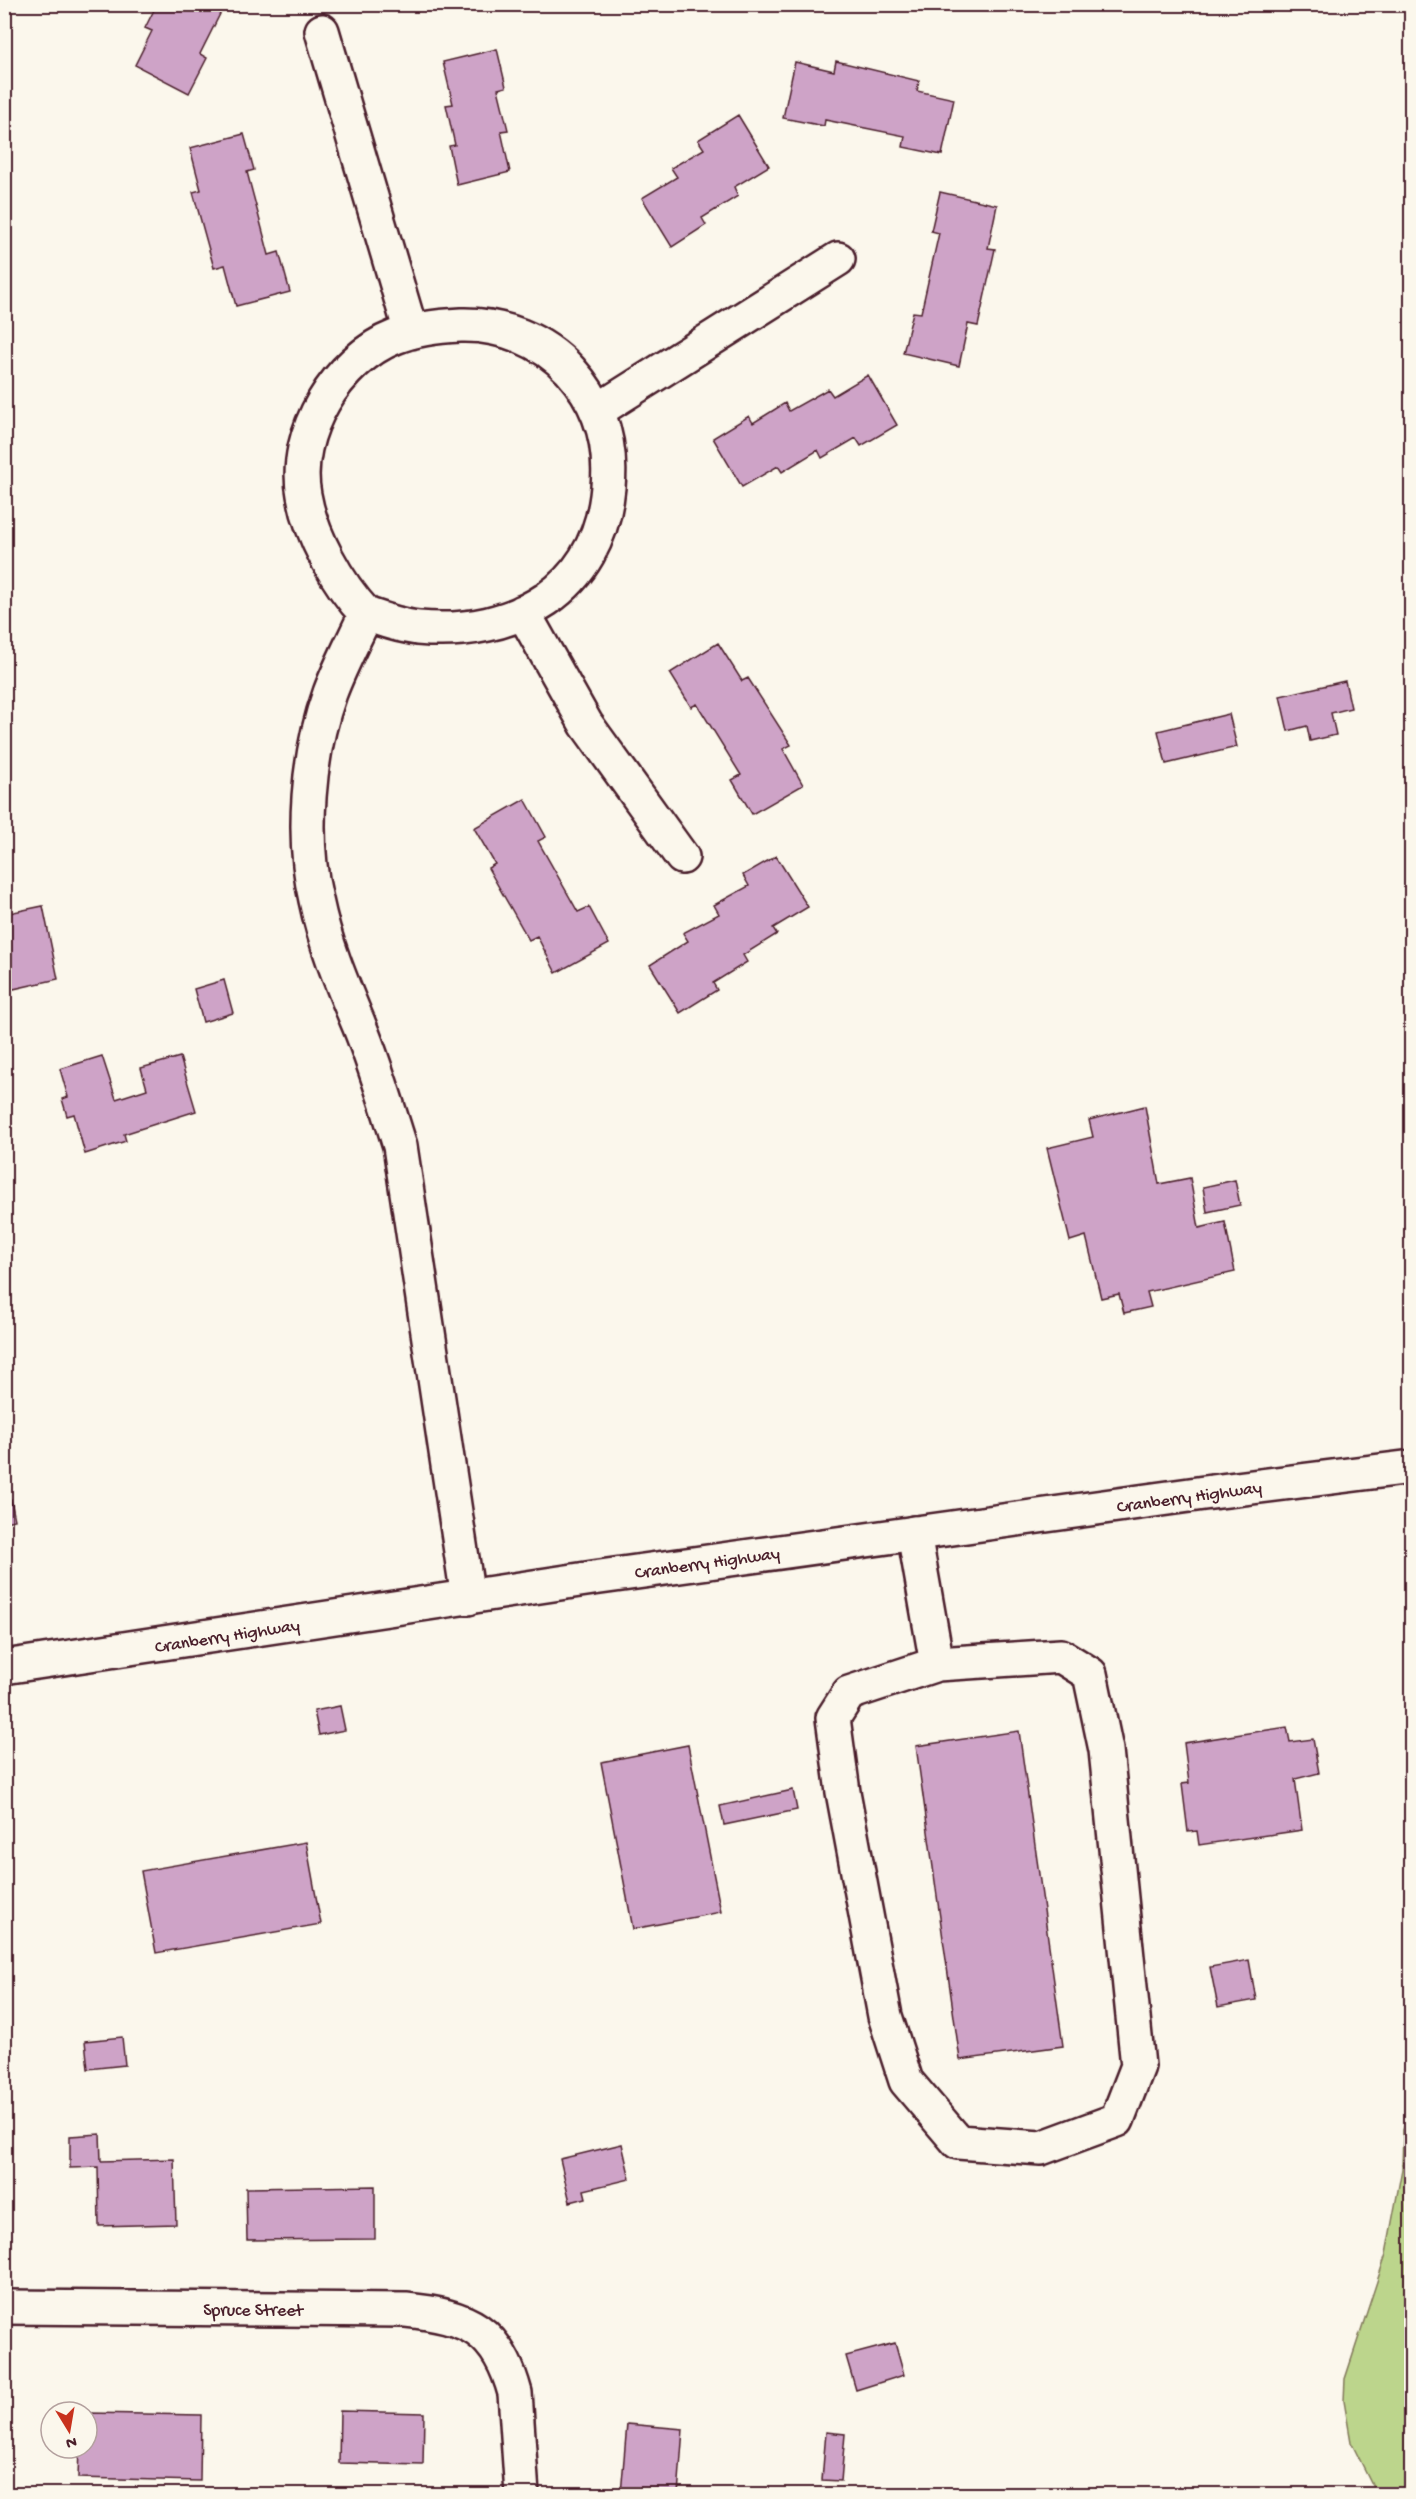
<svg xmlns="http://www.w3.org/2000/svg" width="1416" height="2499" font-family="'Gochi Hand',sans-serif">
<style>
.green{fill:#bcd58c;stroke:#837a5c;stroke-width:1.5}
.building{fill:#cea3c7;stroke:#4a1f2b;stroke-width:1.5}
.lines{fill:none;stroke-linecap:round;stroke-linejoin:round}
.minor-casing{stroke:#4a1f2b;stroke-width:38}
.major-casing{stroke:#4a1f2b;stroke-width:38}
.minor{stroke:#fbf7ec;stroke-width:33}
.major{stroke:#fbf7ec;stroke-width:33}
.labels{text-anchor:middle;stroke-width:5;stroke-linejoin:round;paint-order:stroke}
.street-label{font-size:18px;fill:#4a1f2b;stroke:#fbf7ec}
</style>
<rect width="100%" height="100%" fill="#fbf7ec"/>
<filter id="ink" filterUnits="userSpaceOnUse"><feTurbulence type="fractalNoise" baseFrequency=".0167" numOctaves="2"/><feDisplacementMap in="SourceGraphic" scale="12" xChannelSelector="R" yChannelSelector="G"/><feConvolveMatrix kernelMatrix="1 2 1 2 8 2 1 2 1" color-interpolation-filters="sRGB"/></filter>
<g filter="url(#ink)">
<path class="green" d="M1411 2108V2494H1377L1351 2442 1344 2401 1345 2379 1386 2254 1402 2169 1403 2130Z"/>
<path class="building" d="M157 4H225L200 54 207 58 189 93 135 65 152 31 145 28Z
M428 4H451L445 14Z
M497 49 506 87 498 89 508 130 501 131 510 172 457 185 449 146 455 145 446 105 453 104 443 62Z
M836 61 919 81 917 91 954 99 942 155 903 147 905 136 825 120 824 126 783 118 795 62 834 71Z
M738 115 769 166 734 187 738 196 702 218 706 225 672 247 642 198 677 177 671 168 704 149 698 140Z
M244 134 254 170 247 172 269 255 279 252 290 292 236 306 225 265 214 268 193 192 201 190 190 148Z
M940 192 997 205 988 248 995 249 978 326 968 324 959 366 903 353 913 312 921 313 939 233 931 231Z
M868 375 897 425 861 446 856 438 822 458 818 450 782 472 778 466 742 487 713 438 749 416 753 423 785 403 789 411 828 389 833 396Z
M718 643 742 681 748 678 791 745 783 749 803 785 752 814 732 780 741 775 697 704 691 707 670 673Z
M1345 681 1351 708 1331 713 1336 735 1310 741 1307 726 1288 731 1280 696Z
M1229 714 1237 747 1166 764 1158 731Z
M525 799 546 837 538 841 578 912 589 907 609 944 556 973 537 936 529 940 488 868 495 864 474 828Z
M776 856 808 907 773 928 777 934 743 955 747 962 713 983 717 990 680 1013 650 965 688 941 683 933 719 914 714 905 749 886 743 875Z
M43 906 58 979 9 990 4 969V914Z
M224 980 233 1013 203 1022 194 989Z
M102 1056 116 1099 147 1089 141 1068 180 1057 196 1111 124 1134 126 1141 85 1154 74 1114 67 1116 62 1099 68 1097 60 1069Z
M1145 1106 1159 1184 1190 1178 1199 1228 1225 1222 1235 1272 1147 1292 1151 1307 1124 1313 1119 1294 1101 1298 1086 1236 1070 1241 1047 1148 1093 1137 1089 1120Z
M1235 1180 1240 1205 1207 1212 1203 1187Z
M11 1500 15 1520 4 1522V1501Z
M340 1706 345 1730 319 1735 314 1711Z
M1287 1727 1290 1742 1313 1739 1319 1773 1295 1779 1302 1830 1199 1845 1197 1831 1188 1832 1182 1784 1189 1783 1184 1743Z
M1019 1731 1063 2046 960 2060 916 1746Z
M688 1745 721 1912 633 1929 601 1762Z
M793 1790 797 1810 724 1825 720 1806Z
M306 1842 321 1924 156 1953 141 1871Z
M1249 1960 1256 2000 1218 2007 1210 1967Z
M122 2037 125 2065 88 2069 85 2041Z
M100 2134 101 2161 174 2159 176 2224 99 2226 98 2167 70 2168V2136Z
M622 2144 630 2179 584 2190 586 2198 570 2202 560 2159Z
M375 2186V2239L247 2240 246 2188Z
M895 2343 904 2375 856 2390 846 2356Z
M340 2411 424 2413 423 2465 339 2463Z
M87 2413 201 2415 200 2481 78 2478 79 2448H87Z
M627 2424 683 2429 678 2494H621Z
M826 2432 845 2434 841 2481 822 2480Z"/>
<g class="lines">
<g class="minor-casing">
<path id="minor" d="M322 31 411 332
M597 411 838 259
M523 612 586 724 682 857
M366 614C383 620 400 626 418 628 515 637 599 590 608 487 612 443 600 403 570 370 542 340 502 324 461 325 439 326 415 329 395 337 338 359 292 434 304 495 311 536 338 584 366 614 354 640 340 666 330 693 308 754 301 837 316 900 325 944 342 984 359 1025 375 1064 387 1105 400 1146L468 1598
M914 1533 937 1664
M1061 1656 1090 1674 1106 1750 1138 2066 1117 2120 1041 2148 958 2142 906 2081 885 2016 843 1792 833 1718 849 1693 937 1664Z
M4 2307 406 2310C468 2316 498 2330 515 2393L522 2494"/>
</g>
<g class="major-casing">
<path id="major" d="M4 1667 593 1578 1204 1493 1412 1467"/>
</g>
<use href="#minor" class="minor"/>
<use href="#major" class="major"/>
</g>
</g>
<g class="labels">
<g class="street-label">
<text transform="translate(1189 1496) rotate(-8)" y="6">Cranberry Highway</text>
<text transform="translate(707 1562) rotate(-8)" y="6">Cranberry Highway</text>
<text transform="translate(227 1635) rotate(-9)" y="6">Cranberry Highway</text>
<text x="253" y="2315">Spruce Street</text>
</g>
</g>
<rect width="1416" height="2499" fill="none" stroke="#fbf7ec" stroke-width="24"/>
<rect x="12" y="12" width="1392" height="2475" fill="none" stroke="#4a1f2b" stroke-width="2" filter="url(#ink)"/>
<g transform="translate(69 2430) rotate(169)"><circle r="28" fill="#fbf7ec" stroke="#b4a19f" stroke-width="1.5"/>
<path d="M0-4.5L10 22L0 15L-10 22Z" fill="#c8321e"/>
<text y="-9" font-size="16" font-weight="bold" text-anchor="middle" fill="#4a1f2b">N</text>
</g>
</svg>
